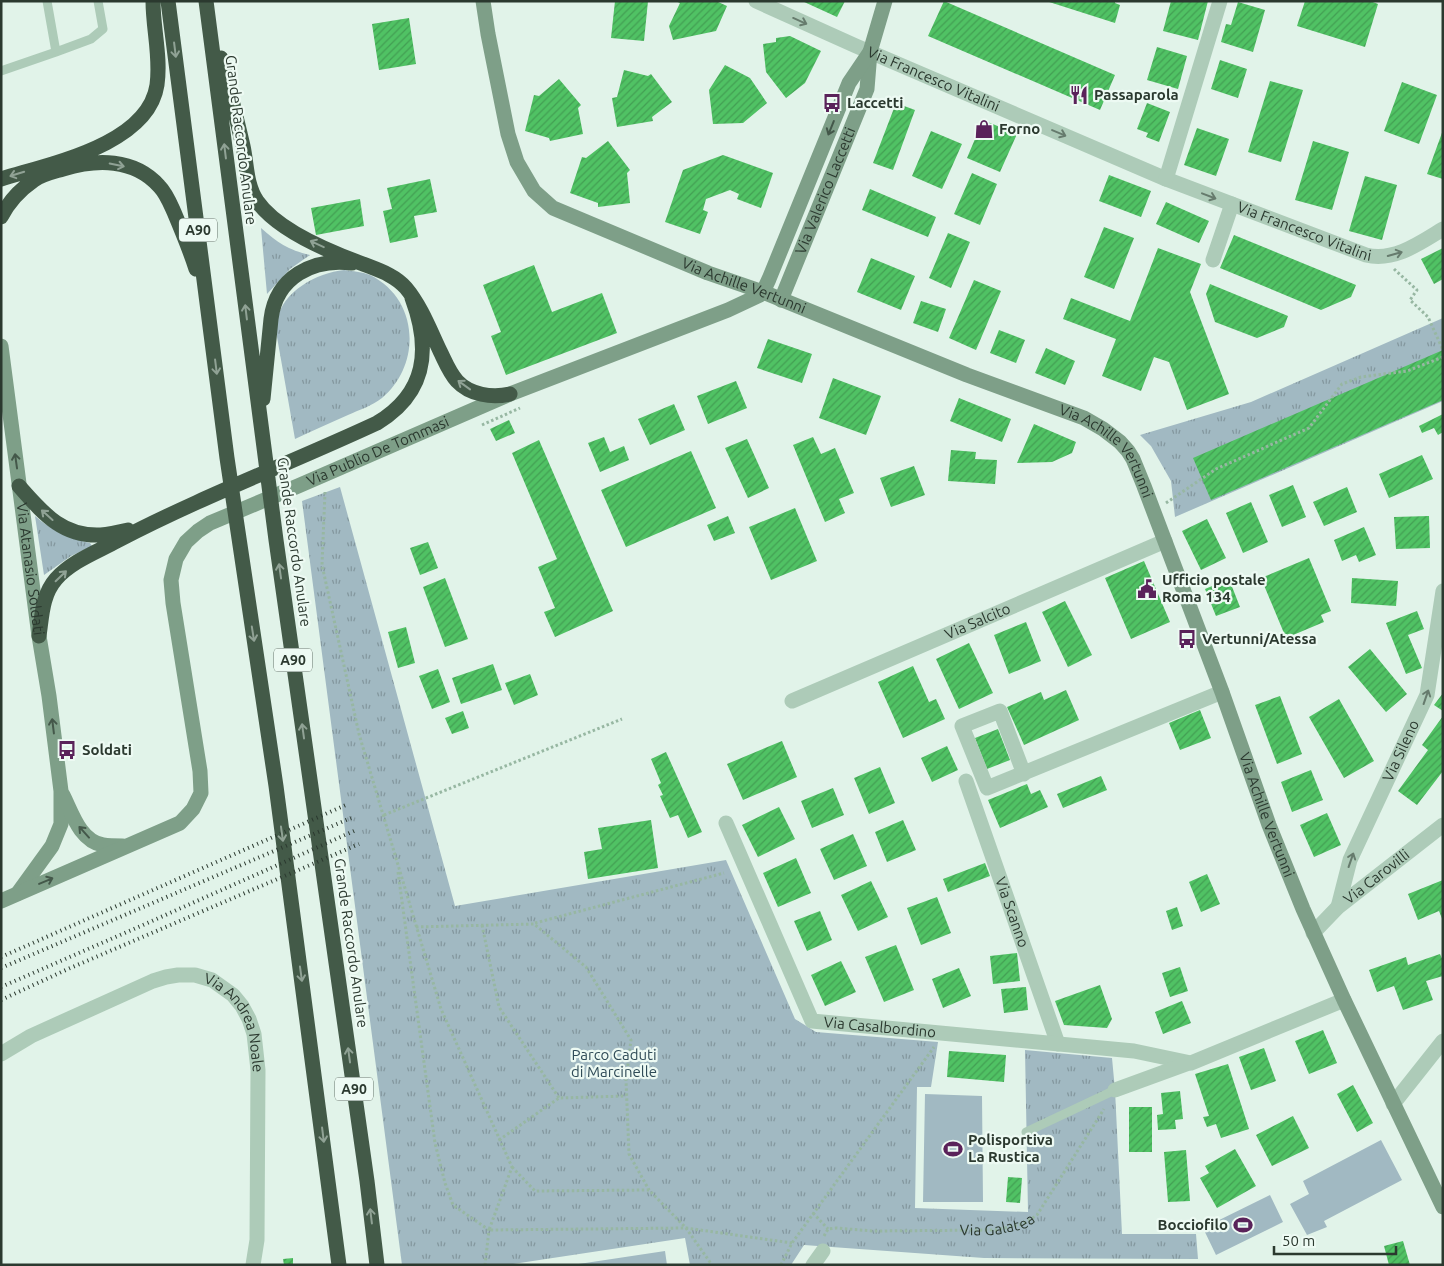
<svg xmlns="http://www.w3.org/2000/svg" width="1444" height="1266" font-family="Ubuntu,sans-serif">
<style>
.grass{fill:url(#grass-tufts)}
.garden{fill:#a1b9c2}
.building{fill:url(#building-hatch)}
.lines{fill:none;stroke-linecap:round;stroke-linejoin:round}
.path{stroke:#97b7a2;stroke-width:3;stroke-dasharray:2.5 2.5;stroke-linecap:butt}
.lane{stroke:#adcbb8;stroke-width:9}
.street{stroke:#adcbb8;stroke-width:15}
.secondary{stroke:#7e9f88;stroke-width:15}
.highway{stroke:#435a48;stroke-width:15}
.rail{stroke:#2b392f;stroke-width:4;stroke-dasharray:1 4;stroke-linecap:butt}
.oneway{stroke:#667b6d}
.oneway2{stroke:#90a295}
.oneway3{stroke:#44584a}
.labels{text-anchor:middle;stroke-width:4.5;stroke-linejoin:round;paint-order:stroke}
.shield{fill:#edfaf3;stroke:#65736a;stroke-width:1}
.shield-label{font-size:14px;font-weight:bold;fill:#2b392f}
.street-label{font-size:15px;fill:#2b392f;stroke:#edfaf3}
.poi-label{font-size:15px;font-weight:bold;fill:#2b392f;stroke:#edfaf3;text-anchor:start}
.park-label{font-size:15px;fill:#2f4b57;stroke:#edfaf3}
</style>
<defs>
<pattern id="grass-tufts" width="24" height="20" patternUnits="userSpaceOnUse" patternTransform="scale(1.25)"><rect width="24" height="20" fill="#a1b9c2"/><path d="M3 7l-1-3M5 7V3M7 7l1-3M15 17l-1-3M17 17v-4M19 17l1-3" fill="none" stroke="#83979e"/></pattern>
<pattern id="building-hatch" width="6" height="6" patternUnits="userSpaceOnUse" patternTransform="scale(1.25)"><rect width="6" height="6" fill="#50c264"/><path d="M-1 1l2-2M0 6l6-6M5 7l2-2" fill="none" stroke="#439f53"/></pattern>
</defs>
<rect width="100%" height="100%" fill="#e1f3e9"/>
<path class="grass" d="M261 228C277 242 288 250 310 255L290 269 267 294Z
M344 270C352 271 362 272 370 275 419 299 422 364 382 398 372 406 359 410 348 415 330 423 312 431 295 439L277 337C277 331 277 326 277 321 282 291 317 273 344 270Z
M1443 318V401L1175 517 1171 481 1151 446 1140 435 1251 402Z
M340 487 455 906 726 860 795 1019 816 1032 938 1042 931 1087H917L915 1208 1028 1212 1025 1050 1112 1058 1115 1090 1122 1234H1196L1198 1259 984 1258 804 1245 791 1265H690L685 1238 506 1265H402L302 501Z
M35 516C52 531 69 538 90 543L92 546 71 556 44 575Z"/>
<path class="garden" d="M925 1094 982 1096 983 1202H923Z
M1381 1140 1402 1180 1324 1221 1327 1227 1307 1235 1290 1204 1309 1194 1303 1181Z
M1270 1195 1283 1222 1216 1255 1203 1228Z
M665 1251 667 1265H572Z"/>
<path class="building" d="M615 1H648L644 41 611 38Z
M675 1H716L727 6 716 31 673 40 669 26 680 3Z
M802 1H845L837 17Z
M944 1 1115 75 1100 110 928 36Z
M1046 1H1115V3L1120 5 1115 23Z
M1171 1H1208L1198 40 1163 31Z
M1305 1H1370L1378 4 1365 47 1297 26Z
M1238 2 1265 10 1253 52 1221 42 1226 24 1231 25Z
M409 18 416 64 379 70 372 24Z
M790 36 821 51 805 83 786 98 766 72 763 44 776 42V38Z
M1157 47 1187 56 1178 89 1147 80Z
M1220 60 1247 69 1238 98 1211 89Z
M725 65 750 78 767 103 743 123 713 124 709 90Z
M624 70 648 76 651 74 672 102 652 117 653 121 617 127 612 98 617 97Z
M559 79 581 105 578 108 583 134 550 141 549 138 525 131 534 95 539 96Z
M1270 81 1303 90 1281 162 1248 152Z
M1402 82 1437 95 1419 144 1384 131Z
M896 103 915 110 893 170 873 163Z
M1147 103 1170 112 1159 142 1146 137 1148 133 1137 129Z
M983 120 1017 134 1000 172 967 158Z
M1197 128 1229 139 1216 176 1184 165Z
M1443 130V179L1427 174Z
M931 131 962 144 942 189 912 176Z
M608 141 630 170 627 173 630 203 598 207V203L570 193 582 157 586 158Z
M1313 141 1349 152 1332 210 1295 200Z
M723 155 773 173 761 208 737 199 739 194 730 190 706 199 703 210 708 212 700 234 665 222 683 170Z
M972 173 997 184 980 225 954 214Z
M1109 175 1151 191 1141 217 1099 201Z
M1365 176 1397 185 1382 240 1349 231Z
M430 179 437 212 414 216 418 237 390 243 383 211 392 209 387 188Z
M870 189 936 217 928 237 862 210Z
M360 199 364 226 316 235 311 208Z
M1166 202 1209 221 1199 243 1156 224Z
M1104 227 1134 238 1114 289 1084 277Z
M948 233 970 242 951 288 929 278Z
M1234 235 1356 285 1351 297 1321 310 1220 268Z
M1158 248 1201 264 1190 292 1229 394 1187 410 1169 362 1154 357 1141 391 1102 376 1116 339 1063 319 1071 298 1130 321Z
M1443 248V279L1434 284 1421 259Z
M871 258 915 276 901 310 857 292Z
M534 265 552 312 602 293 617 333 506 375 491 336 501 332 483 285Z
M974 280 1001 291 976 350 949 338Z
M1210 284 1288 316 1284 327 1257 338 1215 322 1206 294Z
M921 301 946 309 938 332 913 323Z
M999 330 1025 340 1016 363 990 353Z
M768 339 812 354 802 383 757 368Z
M1046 348 1075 361 1065 385 1035 373Z
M1443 350V400L1211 500 1193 458Z
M833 378 881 396 866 435 819 418Z
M736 381 747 408 708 424 697 396Z
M959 398 1011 419 1002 442 950 421Z
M674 404 685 430 650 445 638 419Z
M1443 414V432L1438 435 1434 428 1422 433 1419 426Z
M509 420 515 433 496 441 490 429Z
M1034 424 1076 442 1072 453 1052 462 1017 463Z
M604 437 610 452 624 446 629 460 600 472 588 443Z
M813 437 821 454 835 448 854 493 839 499 845 513 825 522 793 445Z
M747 439 769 488 748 498 725 448Z
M539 440 613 611 555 637 544 612 555 608 538 567 557 559 512 453Z
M951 450 976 452 975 459 997 460 995 484 948 481Z
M691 451 716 508 626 547 601 490Z
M1422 455 1433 479 1389 498 1379 474Z
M914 466 925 495 891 507 880 478Z
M1293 485 1306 517 1282 527 1269 495Z
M1347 487 1357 512 1324 526 1313 502Z
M1251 502 1268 542 1243 553 1226 513Z
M795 508 817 561 771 580 749 527Z
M728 516 735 533 714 541 707 525Z
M1429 516 1430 548 1396 549 1394 517Z
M1207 519 1226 558 1201 570 1182 531Z
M1364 527 1376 555 1359 562 1356 555 1342 561 1334 540Z
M428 542 438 568 420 575 410 548Z
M1309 558 1331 611 1321 615 1324 622 1286 638 1261 578Z
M1144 561 1170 622 1131 639 1105 578Z
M445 578 468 639 445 647 423 587Z
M1352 578 1398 581 1396 606 1351 603Z
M1229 579 1240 607 1216 616 1205 589Z
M1065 601 1092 655 1068 667 1042 612Z
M1417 611 1424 629 1408 635 1422 668 1406 674 1386 623Z
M1026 622 1041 661 1009 674 994 635Z
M406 627 415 663 398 668 388 632Z
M969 643 993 693 959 709 936 659Z
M1370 649 1407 694 1386 712 1348 667Z
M493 664 502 690 461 704 452 678Z
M913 666 929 702 936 699 945 719 903 738 878 682Z
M438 669 450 702 432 709 419 676Z
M530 674 538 695 514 705 505 683Z
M1066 690 1079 720 1024 745 1007 707 1041 692 1044 700Z
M1443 693V711L1434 705Z
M1280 696 1302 754 1277 764 1255 705Z
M1339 699 1374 761 1344 778 1309 717Z
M1200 710 1211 738 1180 750 1169 723Z
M463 711 469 728 452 734 445 718Z
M1443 716V771L1417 805 1398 791 1428 750 1422 745Z
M998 729 1010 760 987 769 975 738Z
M782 741 797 777 743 800 727 764Z
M947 746 958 770 932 782 921 758Z
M666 752 702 832 688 838 678 815 670 818 660 796 663 795 658 785 661 783 651 759Z
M880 767 895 803 869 814 854 778Z
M1311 770 1323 800 1292 812 1281 782Z
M1101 776 1107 790 1063 808 1057 794Z
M1027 784 1031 794 1040 790 1048 807 1000 828 988 800Z
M833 788 844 815 812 828 801 801Z
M779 807 795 839 758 857 742 825Z
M1327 813 1341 845 1314 857 1300 825Z
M651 820 658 868 588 879 584 852 602 849 598 828Z
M903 820 916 850 887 862 875 832Z
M853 834 867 866 834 880 820 849Z
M796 858 811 893 778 907 763 873Z
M985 863 990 876 948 892 943 879Z
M1207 874 1220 904 1201 912 1189 882Z
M1443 880V921L1439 911 1418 920 1408 894Z
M871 881 888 917 858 931 841 895Z
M937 897 951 933 921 945 907 908Z
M1177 907 1183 926 1172 930 1166 911Z
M820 911 832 940 807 951 794 921Z
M896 945 914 990 884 1002 865 957Z
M1017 953 1020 981 993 984 990 956Z
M1440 954 1443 961V976L1426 981 1433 1000 1403 1010 1394 986 1377 992 1369 970 1406 957 1408 965Z
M841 961 856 992 825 1006 811 975Z
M1180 967 1188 991 1170 997 1162 973Z
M959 968 971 996 943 1008 932 979Z
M1100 985 1112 1019 1107 1028 1064 1025 1055 1001Z
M1026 987 1028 1010 1004 1013 1001 989Z
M1182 1001 1191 1023 1163 1034 1155 1012Z
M1323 1030 1337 1063 1309 1074 1295 1041Z
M1264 1048 1276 1081 1251 1090 1239 1057Z
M949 1051 1006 1055 1004 1082 947 1077Z
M1228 1064 1249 1129 1221 1138 1216 1124 1207 1127 1203 1117 1209 1116 1195 1074Z
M1353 1085 1373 1123 1357 1132 1337 1094Z
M1180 1091 1183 1119 1175 1120 1176 1129 1158 1130 1157 1115 1163 1114 1161 1093Z
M1129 1107H1152V1152H1129Z
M1293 1116 1309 1148 1272 1166 1256 1135Z
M1235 1149 1256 1186 1217 1208 1200 1178 1209 1173 1205 1166Z
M1186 1150 1190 1201 1168 1202 1164 1152Z
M1008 1177 1022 1178 1020 1203 1006 1202Z
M1403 1241 1410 1265H1389L1384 1246Z
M293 1258V1265H284L283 1259Z"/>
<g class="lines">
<g class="path">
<path d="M1394 269 1417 290 1410 300 1428 317 1443 350"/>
<path d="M482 425 520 408"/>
<path d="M325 492 322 565 359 734 441 1009 512 1167 489 1230 686 1228 792 1243"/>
<path d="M1166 503 1216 469 1309 428 1342 384 1361 377 1407 371 1443 357"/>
<path d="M384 815 622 719"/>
<path d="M398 872 435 1143 445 1183 453 1205 489 1230 485 1265"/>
<path d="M535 923 724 873"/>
<path d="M482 925 499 1007 559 1098"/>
<path d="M416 927 534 924 586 967 631 1040 626 1080 629 1154 649 1190"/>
<path d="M499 1140 559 1098 626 1096"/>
<path d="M512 1167 535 1191 649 1190 686 1228 712 1265"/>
<path d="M813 1213 828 1229"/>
<path id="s1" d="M824 1236 828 1229 836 1228 873 1231 995 1230 1023 1224 1037 1215 1104 1109"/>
<path d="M781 1265 792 1243 934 1047"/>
</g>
<path class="lane" d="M56 52 91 39 103 29 98 1
M1 71 56 52 47 1
M1026 1132 1115 1090"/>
<g class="street">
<path id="s2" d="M756 1 856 46 1166 179 1366 255C1394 262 1420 243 1443 229"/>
<path d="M1166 179 1220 1"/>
<path d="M1213 260 1232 204"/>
<path id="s3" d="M792 701 1165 541"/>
<path d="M1024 774 1000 711 962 726 987 788 1222 692"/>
<path id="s4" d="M966 781 1058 1044"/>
<path id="s5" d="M726 823 812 1021 1134 1051 1191 1063 1344 1000"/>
<path id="s6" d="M1338 907 1350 860 1427 695 1443 591"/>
<path id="s7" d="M1313 933 1338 907 1443 825"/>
<path id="s8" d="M1 1054 31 1036 153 981 166 977 178 975H195L212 980 233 995 242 1006 249 1019 254 1034 258 1070 257 1240 253 1265"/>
<path d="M1115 1090 1189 1063"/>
<path d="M1393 1104 1443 1041"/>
<path d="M813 1265 823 1251"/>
</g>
<g class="secondary">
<path id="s9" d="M483 1 488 34 508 134 517 162 534 191 553 208 708 273 763 292 967 375 1084 418 1103 429 1120 442 1128 451 1133 459 1144 486 1222 692 1269 825 1303 909 1344 1000 1443 1207"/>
<path id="s10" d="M781 300 867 89 870 52 885 1"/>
<path id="s11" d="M1 346 39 636 49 696 61 791V824L52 846 18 893"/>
<path d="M63 795C72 813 80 841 103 845 109 846 116 846 123 846"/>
<path id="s12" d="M1 901 180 823 193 809 201 793 200 771 173 603 171 580 176 559 186 542 198 531 210 523 298 486 510 394 728 310 760 295 763 292 769 279 849 83 870 52"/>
</g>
<path class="highway" d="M168 1 227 458 276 786 339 1265
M206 1 276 540 367 1181 377 1265
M221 58C229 87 236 116 243 146 247 164 246 185 257 201 277 230 330 252 363 264 378 270 395 275 406 288 421 306 430 330 440 351 445 361 449 372 457 381 470 395 492 398 510 394
M1 179C49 164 148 145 157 85 161 57 153 29 153 1
M1 217C8 203 21 189 34 180 43 174 53 172 63 169 96 159 134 158 159 186 166 193 170 203 174 212 182 231 190 250 196 269
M263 399 271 319C276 277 313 258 352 263
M19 486C43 513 62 537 101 535 110 534 119 532 128 530
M39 636C42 616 42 595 56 579 72 561 97 552 117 541 201 497 291 463 377 423 427 393 431 349 412 298"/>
<path class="rail" d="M1 957 348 804
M1 968 351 818
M1 987 143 925 354 831
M1 1000 68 969 359 844"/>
</g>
<defs><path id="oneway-shaft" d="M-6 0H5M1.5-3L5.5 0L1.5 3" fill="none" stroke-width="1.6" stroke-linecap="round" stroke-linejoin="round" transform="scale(1.25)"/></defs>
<g class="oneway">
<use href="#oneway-shaft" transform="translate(800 21) rotate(24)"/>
<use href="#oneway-shaft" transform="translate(1059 133) rotate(23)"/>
<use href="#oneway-shaft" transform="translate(1209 196) rotate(21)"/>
<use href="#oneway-shaft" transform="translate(1395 254) rotate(-16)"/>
<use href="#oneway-shaft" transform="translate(1426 697) rotate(-71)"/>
<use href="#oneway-shaft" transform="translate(1351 860) rotate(-71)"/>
</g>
<g class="oneway2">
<use href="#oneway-shaft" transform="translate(175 50) rotate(83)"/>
<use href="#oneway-shaft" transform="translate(225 151) rotate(-97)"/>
<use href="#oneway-shaft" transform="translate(117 165) rotate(12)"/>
<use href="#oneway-shaft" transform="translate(17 174) rotate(163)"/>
<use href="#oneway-shaft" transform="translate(317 244) rotate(-155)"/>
<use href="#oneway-shaft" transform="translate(246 312) rotate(-97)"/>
<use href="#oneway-shaft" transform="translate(216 367) rotate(83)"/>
<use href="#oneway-shaft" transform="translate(464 385) rotate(-144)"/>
<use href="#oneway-shaft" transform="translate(47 515) rotate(-138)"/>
<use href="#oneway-shaft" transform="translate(280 571) rotate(-98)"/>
<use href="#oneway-shaft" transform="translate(61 576) rotate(-44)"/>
<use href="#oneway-shaft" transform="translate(253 634) rotate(81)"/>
<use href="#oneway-shaft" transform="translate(303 731) rotate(-98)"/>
<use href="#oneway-shaft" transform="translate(282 834) rotate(82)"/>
<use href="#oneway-shaft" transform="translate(301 974) rotate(82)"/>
<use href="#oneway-shaft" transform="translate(349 1055) rotate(-98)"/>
<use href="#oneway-shaft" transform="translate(323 1135) rotate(83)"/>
<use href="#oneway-shaft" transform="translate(371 1216) rotate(-97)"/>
</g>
<g class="oneway3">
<use href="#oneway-shaft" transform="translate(831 128) rotate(112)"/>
<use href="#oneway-shaft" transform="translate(16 461) rotate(-98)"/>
<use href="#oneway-shaft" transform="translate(53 726) rotate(-97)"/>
<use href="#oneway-shaft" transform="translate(84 832) rotate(-132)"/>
<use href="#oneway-shaft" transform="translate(46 881) rotate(-23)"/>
</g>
<defs>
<g id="restaurant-bare" transform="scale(1.5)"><path d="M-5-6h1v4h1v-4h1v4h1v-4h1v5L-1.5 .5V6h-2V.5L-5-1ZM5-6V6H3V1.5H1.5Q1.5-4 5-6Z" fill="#5a225a" stroke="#edfaf3" stroke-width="2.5" paint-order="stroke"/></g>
<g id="bus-bare" transform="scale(1.5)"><path d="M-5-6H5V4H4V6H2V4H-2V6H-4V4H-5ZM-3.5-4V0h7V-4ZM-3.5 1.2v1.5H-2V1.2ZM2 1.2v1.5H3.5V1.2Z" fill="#5a225a" stroke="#edfaf3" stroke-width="2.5" paint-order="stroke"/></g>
<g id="shop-bare" transform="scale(1.5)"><path d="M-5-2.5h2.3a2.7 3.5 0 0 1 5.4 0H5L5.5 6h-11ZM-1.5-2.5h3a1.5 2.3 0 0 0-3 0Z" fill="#5a225a" stroke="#edfaf3" stroke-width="2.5" paint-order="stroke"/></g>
<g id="civic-bare" transform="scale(1.5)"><path d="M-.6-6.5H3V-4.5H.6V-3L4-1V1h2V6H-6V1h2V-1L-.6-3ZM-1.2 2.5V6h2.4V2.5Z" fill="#5a225a" stroke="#edfaf3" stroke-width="2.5" paint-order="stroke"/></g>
<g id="stadium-bare" transform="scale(1.5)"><path d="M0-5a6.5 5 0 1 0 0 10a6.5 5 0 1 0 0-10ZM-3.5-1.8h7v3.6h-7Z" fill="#5a225a" stroke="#edfaf3" stroke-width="2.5" paint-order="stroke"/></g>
</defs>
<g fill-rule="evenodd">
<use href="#restaurant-bare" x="1079" y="95"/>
<use href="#bus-bare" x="832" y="103"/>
<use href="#shop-bare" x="984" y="129"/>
<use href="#civic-bare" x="1147" y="589"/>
<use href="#bus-bare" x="1187" y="639"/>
<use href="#bus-bare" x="67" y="750"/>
<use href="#stadium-bare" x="953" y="1149"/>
<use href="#stadium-bare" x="1243" y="1225"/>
</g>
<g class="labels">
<g class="shield">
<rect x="179" y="218.5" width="38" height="23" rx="4"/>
<rect x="274" y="648.5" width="38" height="23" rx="4"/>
<rect x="335" y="1077.5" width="38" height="23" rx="4"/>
</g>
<g class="shield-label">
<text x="198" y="235">A90</text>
<text x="293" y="665">A90</text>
<text x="354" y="1094">A90</text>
</g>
<g class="street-label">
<text dy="5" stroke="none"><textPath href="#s2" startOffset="194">Via Francesco Vitalini</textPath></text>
<text transform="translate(241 140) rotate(83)" y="5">Grande Raccordo Anulare</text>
<text dy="5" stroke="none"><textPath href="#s10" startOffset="118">Via Valerico Laccetti</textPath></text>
<text dy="5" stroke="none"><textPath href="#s2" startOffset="595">Via Francesco Vitalini</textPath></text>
<text dy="5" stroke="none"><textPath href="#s9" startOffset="430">Via Achille Vertunni</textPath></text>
<text dy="5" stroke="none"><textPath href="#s12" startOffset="702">Via Publio De Tommasi</textPath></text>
<text dy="5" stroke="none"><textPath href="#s9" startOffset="835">Via Achille Vertunni</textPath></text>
<text transform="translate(294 542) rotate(82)" y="5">Grande Raccordo Anulare</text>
<text dy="5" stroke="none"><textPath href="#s11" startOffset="225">Via Atanasio Soldati</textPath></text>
<text dy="5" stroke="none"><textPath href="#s3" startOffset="202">Via Salcito</textPath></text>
<text dy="5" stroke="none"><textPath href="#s6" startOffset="169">Via Sileno</textPath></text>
<text dy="5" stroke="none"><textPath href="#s9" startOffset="1240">Via Achille Vertunni</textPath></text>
<text dy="5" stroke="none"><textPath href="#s7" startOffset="85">Via Carovilli</textPath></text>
<text dy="5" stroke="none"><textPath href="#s4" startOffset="139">Via Scanno</textPath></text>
<text transform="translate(351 943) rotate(82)" y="5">Grande Raccordo Anulare</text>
<text dy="5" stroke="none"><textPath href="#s8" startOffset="280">Via Andrea Noale</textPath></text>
<text dy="5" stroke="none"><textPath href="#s5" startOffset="284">Via Casalbordino</textPath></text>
<text dy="5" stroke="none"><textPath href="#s1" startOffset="178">Via Galatea</textPath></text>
</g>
<g class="poi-label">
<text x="1094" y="100">Passaparola</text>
<text x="847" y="108">Laccetti</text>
<text x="999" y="134">Forno</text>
<text x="1162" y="585">Ufficio postale<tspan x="1162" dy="17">Roma 134</tspan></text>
<text x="1202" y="644">Vertunni/Atessa</text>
<text x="82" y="755">Soldati</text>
<text x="968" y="1145">Polisportiva<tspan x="968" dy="17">La Rustica</tspan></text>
<text x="1228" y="1230" text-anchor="end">Bocciofilo</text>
</g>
<g class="park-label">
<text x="614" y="1060">Parco Caduti<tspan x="614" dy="17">di Marcinelle</tspan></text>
</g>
</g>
<rect width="1444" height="1266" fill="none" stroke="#2b392f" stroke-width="5"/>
<path d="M1274 1246v8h122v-8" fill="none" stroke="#2b392f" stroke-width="2.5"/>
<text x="1282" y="1246" font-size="15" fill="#2b392f" stroke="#edfaf3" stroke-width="4" paint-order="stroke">50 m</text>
</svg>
